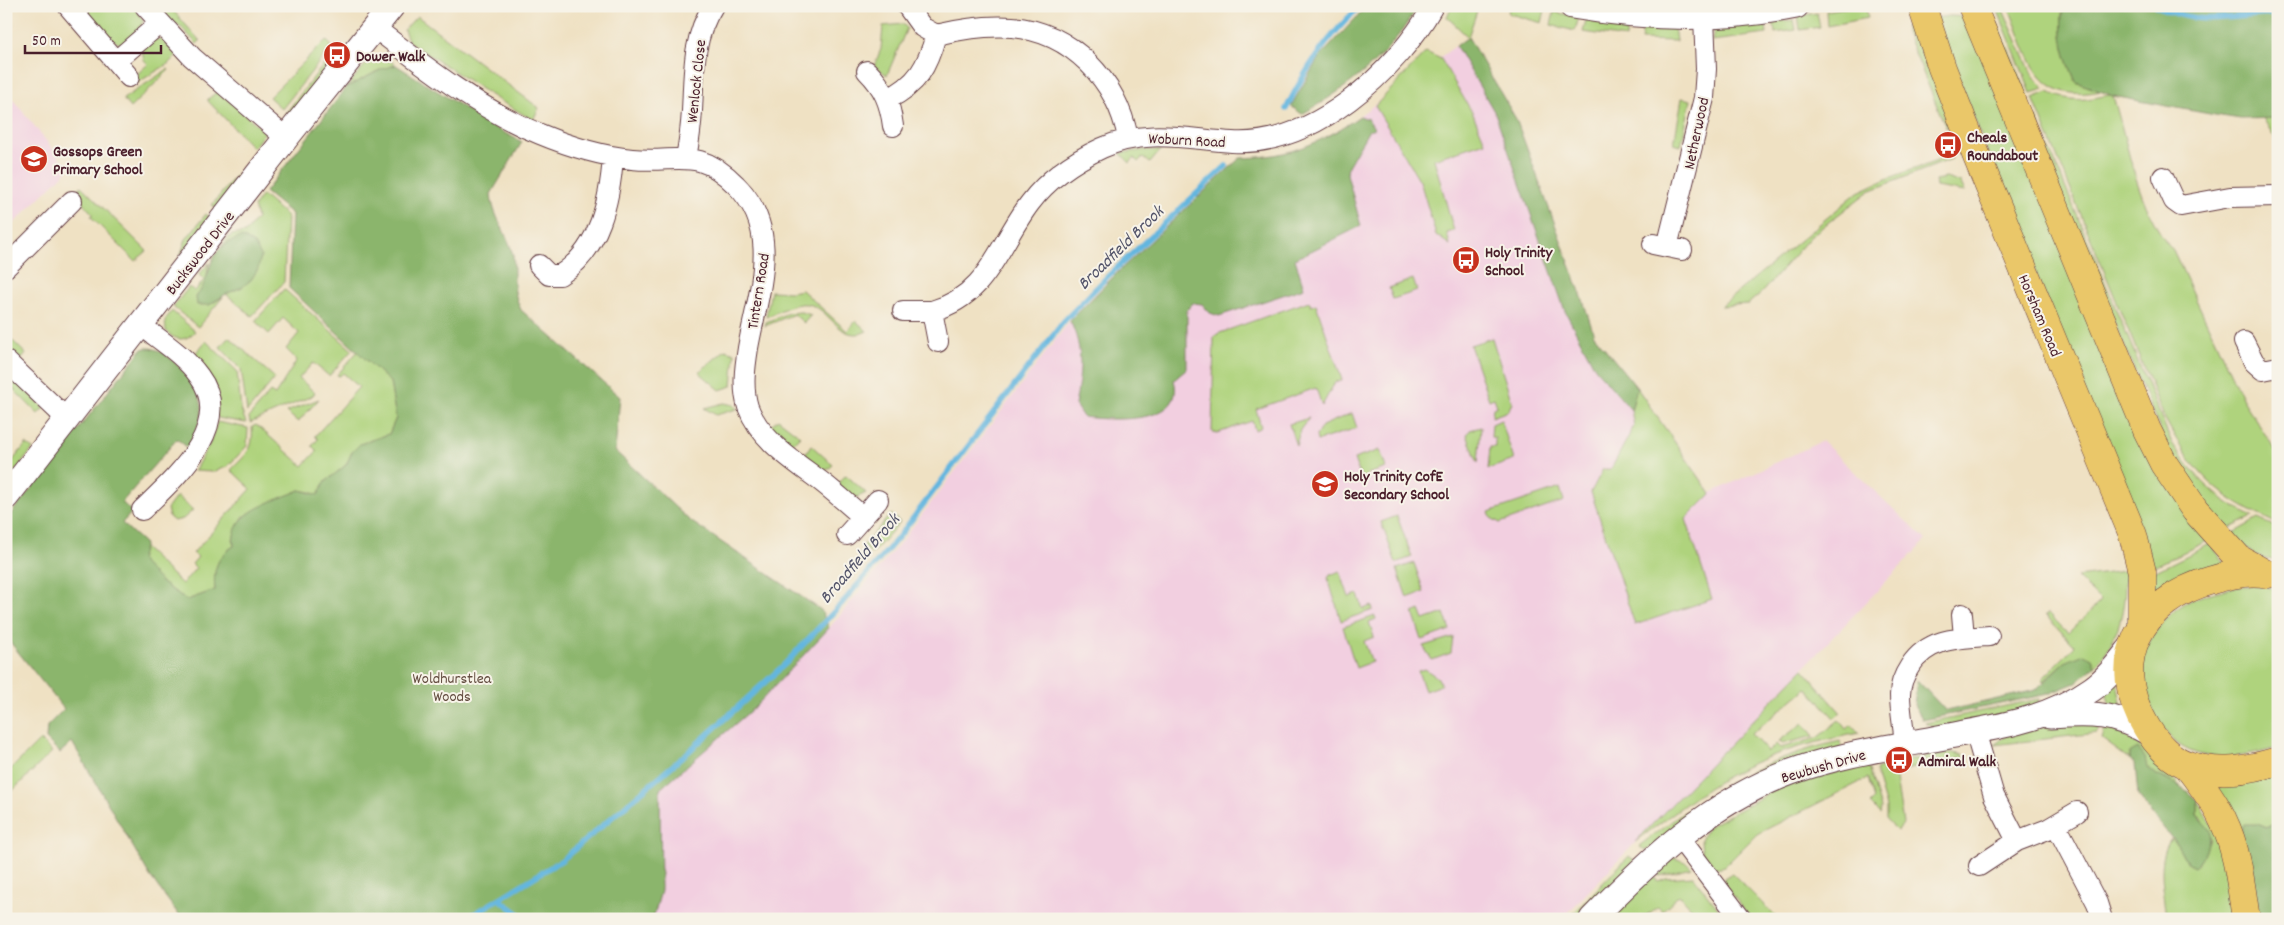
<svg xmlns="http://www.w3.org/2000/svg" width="2284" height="925" font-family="Dekko,sans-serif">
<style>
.built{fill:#f2cfe0}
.green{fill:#afd37d;stroke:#7c7954}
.forest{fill:#8bb56c;stroke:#6a6a4c}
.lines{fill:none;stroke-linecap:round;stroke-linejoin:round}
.stream{stroke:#63b6df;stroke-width:5.5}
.minor-casing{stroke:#633c42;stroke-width:22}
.tertiary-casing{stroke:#633c42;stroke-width:27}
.primary-casing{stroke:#633c42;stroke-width:29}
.minor{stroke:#fff;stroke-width:20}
.tertiary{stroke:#fff;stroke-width:25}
.primary{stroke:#eac769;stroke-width:28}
.labels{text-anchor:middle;stroke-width:4;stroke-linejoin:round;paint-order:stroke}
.poi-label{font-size:16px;font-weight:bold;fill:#4a1f2b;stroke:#f7f3e8;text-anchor:start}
.street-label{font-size:16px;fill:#4a1f2b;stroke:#f7f3e8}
.park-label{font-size:16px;fill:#634c40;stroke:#f7f3e8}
.water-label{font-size:18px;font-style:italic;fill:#53546a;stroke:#f7f3e8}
</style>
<rect width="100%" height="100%" fill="#f7f3e8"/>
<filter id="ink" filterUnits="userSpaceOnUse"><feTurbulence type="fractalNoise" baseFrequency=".02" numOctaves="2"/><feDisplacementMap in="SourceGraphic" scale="10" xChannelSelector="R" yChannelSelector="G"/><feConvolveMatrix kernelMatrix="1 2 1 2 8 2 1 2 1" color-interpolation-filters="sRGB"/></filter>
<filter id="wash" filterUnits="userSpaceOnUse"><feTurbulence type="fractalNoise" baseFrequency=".0096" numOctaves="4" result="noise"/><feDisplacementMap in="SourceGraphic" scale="20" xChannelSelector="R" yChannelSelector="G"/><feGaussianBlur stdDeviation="1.12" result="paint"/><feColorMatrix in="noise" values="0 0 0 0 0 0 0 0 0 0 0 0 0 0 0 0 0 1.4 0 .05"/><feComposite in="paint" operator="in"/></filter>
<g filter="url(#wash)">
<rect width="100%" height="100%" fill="#efe1c3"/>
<path class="built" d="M1468 37 1516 119 1583 300 1594 335 1641 393 1711 493 1822 441 1926 540 1562 919H653L661 891 660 789 756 706 829 628 904 538 1070 321 1119 271 1240 158 1267 157 1292 153 1318 142 1345 126Z
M6 91 69 169 6 231Z"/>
<path class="green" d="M76 6H135L143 21C139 31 130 41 120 44L99 32Z
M1452 6 1478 8 1468 37 1447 17Z
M1510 6H1532L1545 10 1542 23 1510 14 1508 12Z
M1854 6H1866L1868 18 1827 26 1826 11Z
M1996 6 2002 8 2033 76 2044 89 2031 93Z
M2008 6H2063C2059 37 2064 54 2076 82L2101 91C2034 105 2030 56 2008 6Z
M171 8 200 41 197 44 179 25 169 23 164 14Z
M1992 11 2028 95 2019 98 1983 15Z
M1554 12 1579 17 1575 31 1551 25Z
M1817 13 1820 27 1800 30 1798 16Z
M417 16 539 108 533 120 497 99 409 42 404 30Z
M1950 16 1964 17 2207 541 2153 567 1934 18Z
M1587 18 1627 25 1626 38 1583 32Z
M1773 19 1780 21 1794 20 1796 30 1775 33Z
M1763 21 1766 25 1767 34 1712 41 1714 31 1719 28Z
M1915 22 1951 118 1946 128 1904 27Z
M903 24 907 28 887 75 874 66 881 49 883 26Z
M1643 26 1674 27 1676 41 1641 40Z
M155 39 167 40 179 53 168 64 137 83 134 77 148 64 144 60 142 50Z
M326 40 332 46 282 109 269 97Z
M1426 52 1441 59 1473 114 1485 142 1434 159 1454 231 1447 233 1450 245 1436 235 1420 181 1375 106Z
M375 57 386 58 396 65 382 69 347 87 363 67Z
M325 63 331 68 288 117 284 115Z
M168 69 169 70 130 108 123 99Z
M218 91 265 132 253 148 208 101V99Z
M2048 92C2073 103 2084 100 2109 95L2113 96C2129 147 2137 209 2173 250L2243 400 2278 454V524C2218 497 2195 476 2164 417L2033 98Z
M1682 98 1691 100 1681 146 1674 144Z
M2036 117 2172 443C2195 477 2216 499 2253 517L2224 531 2176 467 2028 120Z
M2263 118H2276L2278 144 2276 140Z
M1145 150H1161L1150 163 1143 157 1138 162 1134 158 1130 163 1120 153Z
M1951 156 1952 159 1869 191 1812 235 1762 292 1748 304 1721 306 1858 192 1886 179Z
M237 174 243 180 218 210 212 205Z
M1946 178 1961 183 1965 192 1936 187 1935 180Z
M81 186 147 251 135 261 91 217 93 214 74 194Z
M262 195 287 216 284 282 252 316 226 294 242 287 231 241 221 247 231 235 245 233 257 218 254 206Z
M206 214 212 219 180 256 186 239Z
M209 263 205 286 196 297 209 305 223 297 198 327 173 307 189 287 195 291 204 280 199 275Z
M1413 279 1417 291 1393 299 1389 288Z
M284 289 352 350 329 376 313 363 299 378 315 393 312 396 250 423 249 417 270 392 275 395 297 360 286 349 299 333 283 318 269 334 255 321Z
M802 290 847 331 856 321 867 331C840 345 830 307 807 304 794 302 777 313 766 317L771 291 791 292Z
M1309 301 1311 306 1316 304 1342 380 1335 382 1322 406 1316 388 1256 409 1261 427 1255 430 1252 421 1218 433 1212 432 1214 338 1217 334Z
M172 311 195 331C186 342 175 341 166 331L165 320Z
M801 312 811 315 804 323 794 314 765 326 766 322 788 313Z
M6 334 26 354 21 360 6 345Z
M229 337 275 378 247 412 241 369 220 347Z
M1492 338 1512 403 1508 411 1492 417 1493 408 1497 406 1494 398 1489 400 1470 345Z
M206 341 237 371 241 409 246 423 218 418 193 356Z
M725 350 735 353 732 386 720 390 699 372Z
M358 351 390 382 396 418 389 434 360 444 352 452 346 465 324 483 318 496 311 492 300 490 248 514 243 517 233 539 234 546C217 556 213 571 215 590L187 600 162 583 139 560 143 547 182 584 196 568 192 564 198 557 193 553 251 489 231 470C246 454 254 451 252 427L256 425 261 429 303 466 317 451 312 446 318 439 315 436 359 387 343 373 340 376 337 375Z
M6 370 44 408 38 414 6 382Z
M1637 388 1711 494 1686 519 1712 599 1635 625 1591 492 1603 469H1611L1634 426 1631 410Z
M319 399 298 422 286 412Z
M724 403 734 405 737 409 716 415 704 408Z
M1352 413 1357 428 1317 441 1316 436 1322 426Z
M1309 418 1300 430 1296 446 1289 424Z
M778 419 800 436 787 449 768 428Z
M1501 420 1514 460 1488 469 1490 447H1495V438L1491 437 1492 424Z
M217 422 248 428 247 446 227 467 212 472 194 471 210 443Z
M1481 427 1478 463 1467 435 1470 430Z
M26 444 33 449 6 482V469Z
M811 445 833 465 822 474 801 460Z
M1380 450 1386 468 1367 474 1368 480 1362 482 1354 459Z
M846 475 866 493 855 498 836 485Z
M1560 488 1564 501 1500 523 1491 518 1489 512Z
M177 496 193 510 183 519 174 521 169 517 167 509Z
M891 514 900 522 872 554 863 546Z
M1397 516 1412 557 1396 563 1381 522Z
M2258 519 2278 528V562L2254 554 2228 536Z
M2210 544 2226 564 2180 577 2153 597 2154 572Z
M1414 563 1424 592 1407 598 1397 569Z
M1340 571 1349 597 1358 594 1363 609 1372 606 1373 610 1341 621 1328 578 1330 575Z
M2125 571C2126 608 2120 638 2095 666L2092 658 2065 662 2044 681 2042 679 2075 646 2045 615 2048 613 2068 633 2101 601 2077 577Z
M2238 586H2263L2278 589V748C2254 754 2227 761 2203 755 2177 749 2164 734 2154 712 2150 703 2143 693 2142 684 2139 654 2154 626 2178 608 2195 595 2218 592 2238 586Z
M1420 610 1424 620 1444 613 1450 630 1422 640 1413 613Z
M1375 616 1376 619 1369 622 1374 637 1364 641 1372 662 1356 668 1343 627Z
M1453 637 1451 653 1432 660 1423 646Z
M1425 669 1438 678 1441 685 1425 691 1418 671Z
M1803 669 1841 713 1834 718 1807 688 1751 734 1768 752 1776 744 1780 748 1817 738 1839 720 1846 729 1852 725 1859 733C1824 740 1789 748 1756 762 1712 781 1674 813 1635 842Z
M2117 682 2122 709 2110 706 2106 691Z
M2039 699 2038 707 1935 729 1925 723Z
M2070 722 2100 724 2097 733 1994 745 2012 732Z
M1803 723 1814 736 1782 744 1779 741Z
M2106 726C2137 739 2159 764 2182 787L2156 775 2146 768 2144 762 2129 753V759L2102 739Z
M40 740 52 752 6 797V774Z
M1840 741 1842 747 1645 851 1639 846C1706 794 1756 760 1840 741Z
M1949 752 1963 755 1969 763 1960 758 1895 772 1903 824 1897 831 1886 819V807L1875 770 1895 763Z
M1867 764 1881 808 1880 814 1870 804 1874 800 1868 778 1757 834 1725 866 1715 868 1711 866 1702 853 1701 839 1708 827 1780 787Z
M2278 775V820L2267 828 2257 824 2240 832 2214 785H2234Z
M2197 800 2220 839 2235 919H2167C2165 893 2155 862 2171 839L2178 846 2188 864 2198 865 2210 839 2202 819 2197 815Z
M1629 856 1635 861 1578 919H1568Z
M1674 858 1686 862 1692 868 1659 876 1657 873 1659 871 1657 868 1667 859Z
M1732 873 1778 919H1752L1724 885V878Z
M1650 874 1658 881 1666 878 1693 876 1726 919H1702L1679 895 1662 911 1658 907 1641 919H1607Z"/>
<path class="forest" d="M1367 6H1418C1388 57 1353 85 1302 114L1291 106 1318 59Z
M2063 6H2278V118L2241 119 2215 115 2113 96 2076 82C2064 54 2059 37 2063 6Z
M1468 37 1516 119 1583 300 1594 335 1637 388 1631 410 1595 368 1565 311 1495 113 1456 46Z
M396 65 499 130 522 142 491 194C492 216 509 235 513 256 516 279 510 285 521 310L620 397 615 451 689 520 821 610 829 628 756 706 660 789 661 891 653 919H182L150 876 72 742 60 753 46 739 47 726 64 709 6 637V520L142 349C164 340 200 387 202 407 202 421 194 435 188 448L177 439 122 502 132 512 122 523 145 544 140 560 162 583 187 600 215 590C213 570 216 557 234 546 228 511 276 501 300 490L318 495 324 483 346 465 352 452 360 444 389 434 396 418 390 382 289 288 292 214 265 192 347 87 382 69Z
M1360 116 1368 119 1374 128 1369 130 1348 166 1347 174 1361 226 1295 259 1304 288 1219 316 1210 313 1202 304 1193 303 1187 310V369L1174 380C1187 426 1109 420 1083 417L1075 405C1081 374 1084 349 1070 321L1119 271 1240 158C1290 157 1319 144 1360 116Z
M242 237 254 244 261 256 258 269 251 280 242 287 226 294 209 305H197L196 297C217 270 201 251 242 237Z
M2084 654 2092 658 2095 666 2075 683 2048 694 1923 720 1914 705 1917 680 1946 711 2036 690 2065 662Z
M2138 749 2145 757 2147 768 2156 775 2182 787 2197 800V815L2210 830C2209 843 2205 859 2194 867L2188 864 2178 846 2138 796 2135 763 2129 759V754Z
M2278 820V919H2256L2240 832 2244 824H2257L2267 828Z"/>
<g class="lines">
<path class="stream" d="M2157 6C2203 29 2232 14 2278 14
M1286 109C1307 66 1325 40 1360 6
M499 899 526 919
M466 919 562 860 686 754 784 665 843 602 897 539 1064 321 1107 277 1226 166"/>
</g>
</g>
<g filter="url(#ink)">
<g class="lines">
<g class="minor-casing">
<path id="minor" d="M68 6 129 77
M145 6 192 57 286 138
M375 28C424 66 482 111 540 134 569 146 601 156 632 159 677 164 697 145 736 185 783 231 758 292 748 348 745 367 742 388 748 407 761 442 796 462 823 483 837 494 850 506 863 517
M936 35C961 29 986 25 1012 27 1072 32 1117 81 1128 138
M116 61 160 23
M867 71C884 88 890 103 893 126
M888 99C918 84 927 67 936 35L922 27 907 6
M686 158C689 142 691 127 692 111 694 74 692 39 713 6
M2163 177 2174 201 2181 206 2230 197 2278 196
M1653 244 1682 250
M1667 247 1704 98 1706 69 1704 17
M539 265 549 275H560C600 250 610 199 613 157
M6 267 72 201
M903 311H932L938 342
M932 311C989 295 998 245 1030 203 1048 179 1076 160 1102 148 1145 128 1187 139 1232 142 1313 147 1396 72 1433 6
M142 326C161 341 184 355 199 376 236 425 174 479 142 510
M2244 342 2254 362 2263 370 2278 367
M6 361 68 420
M847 535 878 500
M1962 614 1964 637
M1975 731 1994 796 2017 841
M1905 745C1904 729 1900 711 1900 695 1900 684 1904 675 1910 666 1928 638 1958 638 1989 636
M2056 825 2097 903 2102 919
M1678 836 1741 919
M1979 866 2017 841 2048 829 2077 812"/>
</g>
<g class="tertiary-casing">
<path id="tertiary" d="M1572 6C1647 19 1721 21 1796 6
M6 497 286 138 392 6
M2050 716C2091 713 2115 713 2151 734
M1592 919C1651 858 1710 802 1791 772 1846 752 1907 745 1964 733 2009 725 2054 716 2092 689 2108 678 2120 661 2133 645"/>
</g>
<g class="primary-casing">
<path id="primary" d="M1922 6 1942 68 1977 157 2133 535 2142 572V626
M1972 6 2147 430 2164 464 2195 510 2239 559 2264 573
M2268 574C2251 570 2228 575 2212 580 2140 600 2106 661 2147 728 2156 743 2171 760 2188 765 2219 775 2248 770 2278 761
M2187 765C2200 783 2214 800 2223 820 2238 851 2241 886 2246 919"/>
</g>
<use href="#minor" class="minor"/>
<use href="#tertiary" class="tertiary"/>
<use href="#primary" class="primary"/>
</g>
</g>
<defs>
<g id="bus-disc" transform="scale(1.4375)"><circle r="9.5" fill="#c8321e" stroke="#f7f3e8"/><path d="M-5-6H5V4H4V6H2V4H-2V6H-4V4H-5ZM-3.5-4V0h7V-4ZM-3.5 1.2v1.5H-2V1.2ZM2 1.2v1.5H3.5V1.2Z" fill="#fff"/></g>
<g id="school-disc" transform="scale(1.4375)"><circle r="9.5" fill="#c8321e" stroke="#f7f3e8"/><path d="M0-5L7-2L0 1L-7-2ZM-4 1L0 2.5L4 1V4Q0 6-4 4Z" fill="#fff"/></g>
</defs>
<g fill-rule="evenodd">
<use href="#bus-disc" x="337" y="55"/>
<use href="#bus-disc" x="1948" y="145"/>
<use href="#school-disc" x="34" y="159"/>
<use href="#bus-disc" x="1466" y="260"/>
<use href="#school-disc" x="1325" y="484"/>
<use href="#bus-disc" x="1899" y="760"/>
</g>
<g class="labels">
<g class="poi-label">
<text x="356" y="61">Dower Walk</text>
<text x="1967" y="142">Cheals<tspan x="1967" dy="18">Roundabout</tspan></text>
<text x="53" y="156">Gossops Green<tspan x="53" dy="18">Primary School</tspan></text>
<text x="1485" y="257">Holy Trinity<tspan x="1485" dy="18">School</tspan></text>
<text x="1344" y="481">Holy Trinity CofE<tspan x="1344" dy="18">Secondary School</tspan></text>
<text x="1918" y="766">Admiral Walk</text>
</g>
<g class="street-label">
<text transform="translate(695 81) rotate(-84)" y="6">Wenlock Close</text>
<text transform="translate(1695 133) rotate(-78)" y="6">Netherwood</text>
<text transform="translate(1187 139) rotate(3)" y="6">Woburn Road</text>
<text transform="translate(199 252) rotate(-52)" y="6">Buckswood Drive</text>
<text transform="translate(757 291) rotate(-81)" y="6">Tintern Road</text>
<text transform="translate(2041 315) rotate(67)" y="6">Horsham Road</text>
<text transform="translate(1823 765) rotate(-16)" y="6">Bewbush Drive</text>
</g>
<g class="park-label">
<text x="452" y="683">Woldhurstlea<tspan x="452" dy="18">Woods</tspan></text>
</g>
<g class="water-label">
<text transform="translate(1120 247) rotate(-44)" y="6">Broadfield Brook</text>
<text transform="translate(859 558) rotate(-49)" y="6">Broadfield Brook</text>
</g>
</g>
<rect width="2284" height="925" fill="none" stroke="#f7f3e8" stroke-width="25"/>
<path d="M25 45v8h136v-8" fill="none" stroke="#4a1f2b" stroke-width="2.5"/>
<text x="32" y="45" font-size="15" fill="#4a1f2b" stroke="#f7f3e8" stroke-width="4" paint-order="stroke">50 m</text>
</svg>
